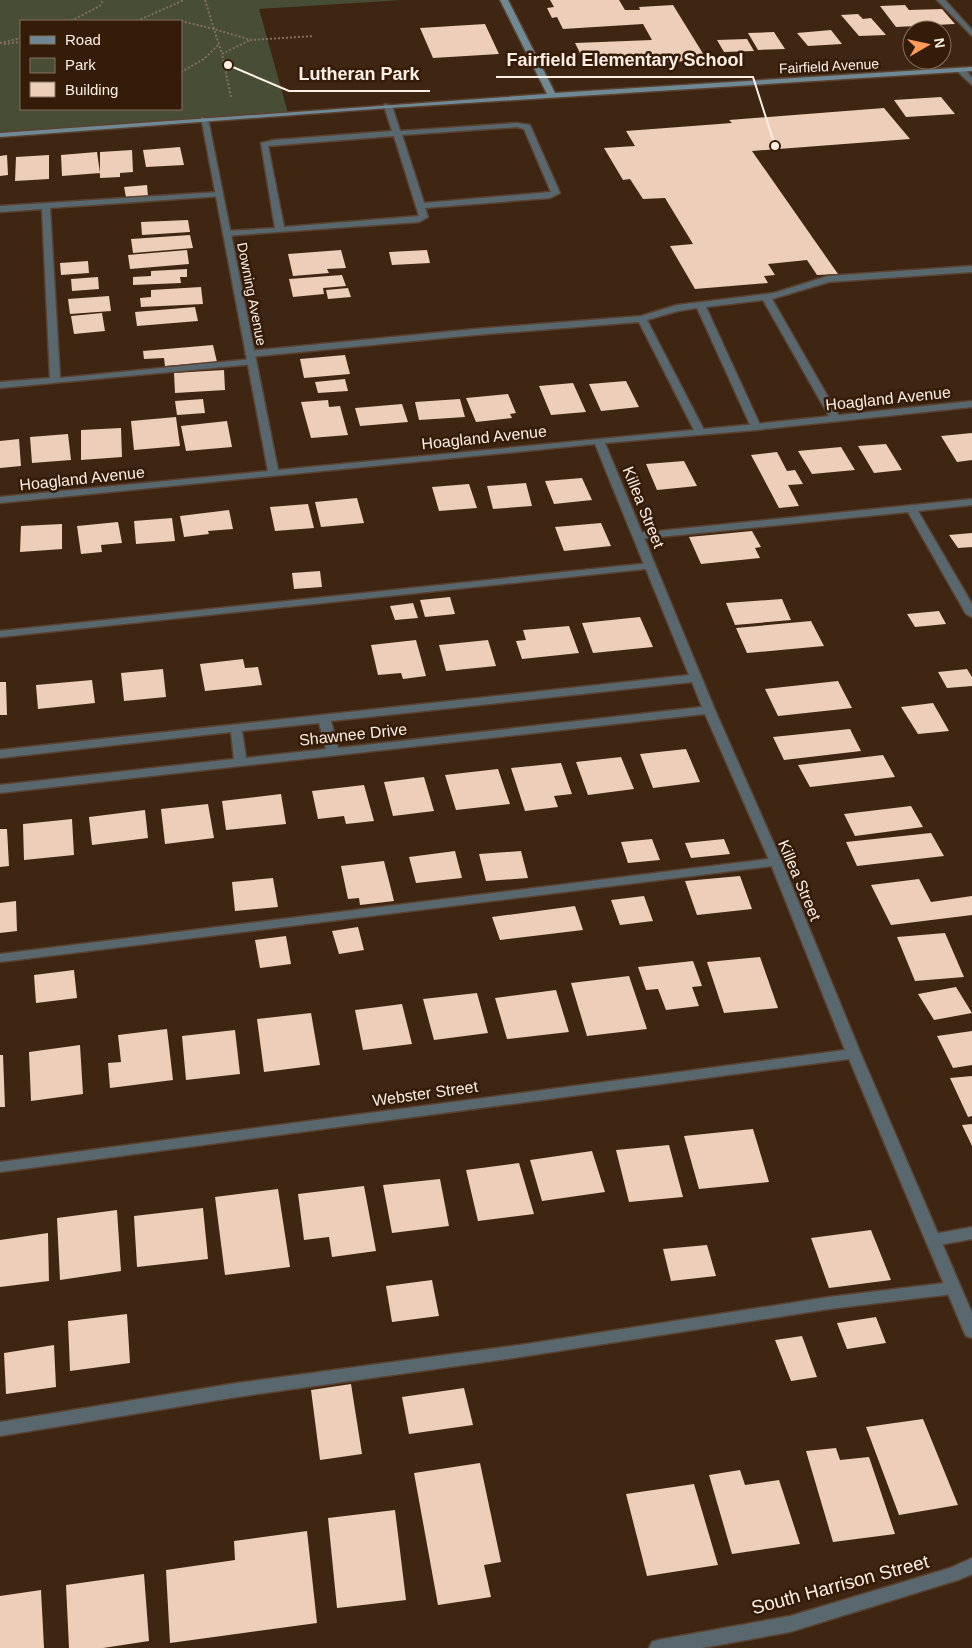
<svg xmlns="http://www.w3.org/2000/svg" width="972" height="1648" font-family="Arial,sans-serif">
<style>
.green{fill:#484d36;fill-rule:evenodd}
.building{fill:#edceb8}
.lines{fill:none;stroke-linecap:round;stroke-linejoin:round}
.lane-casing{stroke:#5a4230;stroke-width:3}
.street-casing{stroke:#5a4230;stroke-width:3}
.secondary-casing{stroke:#5a4230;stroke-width:3}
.path{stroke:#846f5f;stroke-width:2;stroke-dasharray:2 2;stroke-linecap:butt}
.lane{fill:#59686f;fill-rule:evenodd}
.street{fill:#59686f;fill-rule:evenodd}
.secondary{fill:#708a95;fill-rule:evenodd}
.labels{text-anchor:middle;stroke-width:5;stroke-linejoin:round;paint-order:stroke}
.far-street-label{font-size:14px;fill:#fdefe5;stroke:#341c08}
.street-label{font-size:16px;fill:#fdefe5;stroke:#341c08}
.near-street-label{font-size:19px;fill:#fdefe5;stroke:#341c08}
.leader{fill:none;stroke:#fdefe5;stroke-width:2}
.callout-dot{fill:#fdefe5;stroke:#341c08;stroke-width:2}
.callout-label{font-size:18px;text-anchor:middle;font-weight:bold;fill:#fdefe5;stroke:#341c08;stroke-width:5;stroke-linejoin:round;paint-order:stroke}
</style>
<rect width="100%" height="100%" fill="#3f2612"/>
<path class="green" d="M0 0H403L259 9 288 113 0 135ZM21 21H181V109H21Z"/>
<path class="building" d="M550 0H619L625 10H640L639 7 673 5 707 60 587 67 575 43 652 40 643 24 563 29 557 17 552 18 547 8 554 7Z
M905 5 909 10 942 9 955 24 896 27 880 6Z
M858 14 863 19 871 18 886 35 859 36 841 15Z
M485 24 499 54 433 58 420 28Z
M831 30 842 44 808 46 797 33Z
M774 32 785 49 758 50 748 33Z
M747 39 754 51 724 52 717 40Z
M941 97 955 114 906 117 894 100Z
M884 108 910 139 752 151 838 274 817 275 807 260 768 264 775 275 764 276 768 283 695 289 670 246 693 244 665 198 643 199 630 179 623 180 604 148 635 146 626 131 732 123 729 120Z
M180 147 184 165 146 167 143 150Z
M132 150 133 172 120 173V177L100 178V152Z
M97 152 100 173 62 176 61 155Z
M7 155 8 175 0 176V156Z
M49 155V179L15 181 16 157Z
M147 185 148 196 126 197 124 187Z
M188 220 190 232 142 235 141 222Z
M190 235 193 248 133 253 131 239Z
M187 250 189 264 130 269 128 255Z
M341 250 346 268 327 269 329 273 293 276 288 254Z
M427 250 430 263 392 265 389 252Z
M88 261 89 273 61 275 60 263Z
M187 269V277H180L181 283 133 285V277L151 276V271Z
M342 275 346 286 323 288 324 294 293 297 289 279Z
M98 277 99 289 72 291 71 279Z
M201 287 203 304 141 307 140 298 151 297V290Z
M348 288 351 297 328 299 326 290Z
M109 296 111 311 70 314 68 299Z
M195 307 198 321 137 326 135 312Z
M102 313 105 331 74 334 71 316Z
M213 345 217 362 165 366 164 358 144 359 143 351Z
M345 355 350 374 304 378 300 359Z
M224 370 225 390 175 393 174 373Z
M345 379 348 391 318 393 315 382Z
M626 381 639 407 601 411 589 384Z
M573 383 586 412 551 415 539 386Z
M508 394 516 413 510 414 512 418 476 422 466 398Z
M203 399 205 413 177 415 175 401Z
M460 399 465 417 419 420 415 402Z
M328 400 329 407 340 406 348 435 311 438 301 402Z
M402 404 408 422 360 426 355 408Z
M176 417 180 446 134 450 131 421Z
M227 421 232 447 186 451 181 426Z
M121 428 122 457 81 460V430Z
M972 433V460L957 462 941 436Z
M68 434 71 460 32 463 30 437Z
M19 439 21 466 0 468V441Z
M886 444 902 470 874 473 858 446Z
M841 447 855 470 812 474 798 451Z
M777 452 787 471 795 470 803 484 788 485 799 506 779 508 751 455Z
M684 461 697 486 657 490 646 464Z
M582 478 592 500 554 504 545 481Z
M526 483 532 506 493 509 487 486Z
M469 484 477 508 439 511 432 487Z
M357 498 364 523 321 527 315 502Z
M308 504 314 528 275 531 270 507Z
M229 510 233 529 208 531 209 534 184 537 180 516Z
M172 518 175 541 136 544 134 521Z
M118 522 122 543 101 545 102 552 81 554 77 526Z
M601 523 611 546 564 551 555 527Z
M62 524V549L20 552 21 526Z
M752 531 761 547 755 548 760 558 701 564 689 537Z
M972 533V547L958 548 949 535Z
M320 571 322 587 294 589 292 573Z
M450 597 455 614 425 617 420 600Z
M782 599 791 620 735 625 726 603Z
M413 603 418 618 395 620 390 606Z
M939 611 946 624 915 627 907 614Z
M640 617 653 647 593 653 582 623Z
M811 621 824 646 747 653 736 628Z
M569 626 579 653 522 659 516 641 526 640 523 630Z
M416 640 426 676 403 679 401 673 378 675 371 645Z
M488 640 496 666 446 671 439 645Z
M243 659 245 668 258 667 262 685 205 691 200 664Z
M163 669 166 697 124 701 121 673Z
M967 669 972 677V686L947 688 938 672Z
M92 680 95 703 38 709 36 685Z
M838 681 852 708 778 716 765 689Z
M0 682H6L7 715H0Z
M933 703 949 731 918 734 901 707Z
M850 729 861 751 784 760 773 737Z
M686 749 700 782 653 788 640 754Z
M883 755 895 777 810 787 798 765Z
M621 757 634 789 588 795 576 762Z
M561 763 572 794 554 796 558 807 525 811 511 768Z
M498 769 510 804 456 810 445 775Z
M424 777 434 811 393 816 384 782Z
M364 785 374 821 346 824 344 816 318 819 312 791Z
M281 794 286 824 226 830 222 801Z
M208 804 214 838 165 844 161 809Z
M911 806 923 827 855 836 844 814Z
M145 810 148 838 92 845 89 817Z
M72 819 74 855 24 860 23 824Z
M0 829H7L9 866 0 867Z
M931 833 944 856 857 866 846 842Z
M652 839 660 860 628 863 621 842Z
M724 839 730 854 691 858 685 843Z
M455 851 462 878 416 883 409 857Z
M521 851 528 878 486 881 479 854Z
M384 861 394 901 360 905 359 898 348 899 341 866Z
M740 876 752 909 697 915 685 881Z
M273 878 278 907 235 911 232 882Z
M919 879 931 902 972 896V915L891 925 871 885Z
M644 896 653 921 620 925 611 900Z
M16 901 17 931 0 933V903Z
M575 906 583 930 500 940 492 917Z
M358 927 364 950 339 954 332 931Z
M945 933 964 977 915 981 897 937Z
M286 936 291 964 260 968 255 940Z
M760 957 778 1008 724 1013 707 962Z
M693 961 702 986 692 987 699 1006 666 1010 658 989 646 990 638 967Z
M74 970 77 998 36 1003 34 975Z
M629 976 647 1029 587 1036 571 983Z
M956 987 972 1013 934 1020 918 994Z
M556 990 569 1032 507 1039 495 998Z
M477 993 488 1033 434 1040 423 999Z
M402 1004 412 1044 363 1050 355 1010Z
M311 1013 320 1065 264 1072 257 1019Z
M167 1029 173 1080 110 1088 108 1063 121 1062 118 1035Z
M235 1030 240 1074 186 1080 182 1036Z
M972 1031V1065L953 1068 937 1036Z
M80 1045 83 1094 31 1101 29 1052Z
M0 1055H3L5 1107H0Z
M972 1076V1116L968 1117 950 1078Z
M972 1124V1146L962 1125Z
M753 1129 769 1182 699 1189 684 1136Z
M669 1145 683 1197 629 1202 616 1150Z
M592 1151 605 1192 542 1201 530 1160Z
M519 1163 534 1214 478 1221 466 1170Z
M440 1179 449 1226 392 1233 383 1185Z
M364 1186 376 1251 332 1257 329 1237 304 1240 298 1194Z
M278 1189 290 1267 225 1275 215 1197Z
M203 1208 208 1259 137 1267 134 1216Z
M117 1210 121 1271 60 1280 57 1218Z
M871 1230 891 1280 829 1288 811 1238Z
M48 1233 49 1281 0 1287V1240Z
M707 1245 716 1276 671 1281 663 1249Z
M432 1280 439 1316 392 1322 386 1286Z
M127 1314 130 1363 70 1371 68 1321Z
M876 1317 886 1343 847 1349 837 1323Z
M802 1336 817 1377 791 1381 775 1340Z
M54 1345 56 1387 6 1394 4 1353Z
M351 1384 362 1454 320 1460 311 1390Z
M464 1388 473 1425 409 1434 402 1397Z
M923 1419 958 1505 899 1515 866 1427Z
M836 1448 840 1460 869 1457 895 1534 833 1542 806 1451Z
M480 1463 501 1562 484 1565 491 1597 438 1605 414 1473Z
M740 1470 745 1485 779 1480 800 1544 732 1554 709 1475Z
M694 1484 718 1565 647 1576 626 1494Z
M395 1510 406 1600 337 1608 328 1518Z
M307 1531 317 1623 170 1643 166 1570 235 1560 234 1541Z
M144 1574 149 1641 103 1648H69L66 1585Z
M41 1590 44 1648H0V1596Z"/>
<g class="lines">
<g class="lane-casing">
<path id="lane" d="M937 0H945L972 30V36Z
M385 104 392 106 400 131 517 123 530 125 560 193 550 198 425 208 428 217 419 222 224 236 223 234 227 231 275 228 261 143 274 140 392 131 384 106ZM517 127 524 129 551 192 424 203 402 135ZM394 136 419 216 284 227 268 146Z
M219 192H222V196L50 208 60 378 252 359 255 360V364L0 388V382L50 378 42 209 0 212V206Z
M972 266V272L829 282 772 299 840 418 835 421 830 418 763 300 706 307 761 427 756 430 751 427 697 308 678 311 647 320 705 432 700 435 695 432 639 322 475 335 250 357 245 354 250 351 475 329 641 316 677 305 774 293 828 276Z
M972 499V505L918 511 972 604V617L966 614 908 512 639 539 634 536 639 533Z
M650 563 655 566 654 568 0 637V631Z
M776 858 781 859 782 862 781 865 0 962V954Z
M972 1227V1239L934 1246 929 1244 926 1240 929 1236 934 1234Z
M953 1282 959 1284 961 1288 959 1292 953 1294 829 1309 520 1357 237 1397 0 1436V1422L237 1383 520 1345 829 1297Z"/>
</g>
<g class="street-casing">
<path id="street" d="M958 68H964L972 78V85L958 72Z
M201 117 208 119 278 470 756 424 972 401V407L756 430 605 443 715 710 782 862 861 1054 972 1313V1338L966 1336 964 1332 849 1059 0 1172V1162L845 1050 770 862 705 714 0 793V785L234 759 231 732 0 758V750L689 675 595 444 0 503V497L268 471ZM692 682 702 707 338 748 331 721ZM319 723 326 749 246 758 242 731Z
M972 1558V1574L961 1579 790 1632 702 1648H649L652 1642 658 1640 790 1616 950 1568Z"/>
</g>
<g class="secondary-casing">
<path id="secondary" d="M500 0H508L555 93 972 67V71L388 108 0 137V133L547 94Z"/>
</g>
<path class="path" d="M205 0 214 29 251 40 314 36
M71 21 100 6 103 0
M137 21 184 0
M147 21H180
M181 21 214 29 222 54
M0 43 21 38
M4 44 21 42
M181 72 204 59 219 44
M231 97 222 54 250 40"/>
<use href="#lane" class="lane"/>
<use href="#street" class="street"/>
<use href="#secondary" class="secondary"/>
</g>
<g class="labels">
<g class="far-street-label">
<text transform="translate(829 66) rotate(-3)" y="5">Fairfield Avenue</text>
<text transform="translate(252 294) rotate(79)" y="5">Downing Avenue</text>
</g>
<g class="street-label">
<text transform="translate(888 398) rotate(-6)" y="6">Hoagland Avenue</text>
<text transform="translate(484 437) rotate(-6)" y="6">Hoagland Avenue</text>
<text transform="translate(82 478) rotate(-6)" y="6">Hoagland Avenue</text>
<text transform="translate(644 507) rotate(68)" y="6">Killea Street</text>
<text transform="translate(353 734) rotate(-6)" y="6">Shawnee Drive</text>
<text transform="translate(800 880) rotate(67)" y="6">Killea Street</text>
<text transform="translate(425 1093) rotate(-8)" y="6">Webster Street</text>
</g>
<g class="near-street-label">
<text transform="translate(840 1584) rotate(-15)" y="7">South Harrison Street</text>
</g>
</g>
<path class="leader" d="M775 146L753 77H496M228 65L289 91H430"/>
<g class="callout-dot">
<circle cx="775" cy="146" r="5"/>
<circle cx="228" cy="65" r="5"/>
</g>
<g class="callout-label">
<text x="625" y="66">Fairfield Elementary School</text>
<text x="359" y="80">Lutheran Park</text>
</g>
<rect x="20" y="20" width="162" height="90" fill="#341c08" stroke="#847060"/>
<rect x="30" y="36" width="25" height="8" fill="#708a95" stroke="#847060"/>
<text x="65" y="45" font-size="15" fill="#fdefe5">Road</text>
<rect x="30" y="58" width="25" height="15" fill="#484d36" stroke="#847060"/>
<text x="65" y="70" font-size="15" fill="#fdefe5">Park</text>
<rect x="30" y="82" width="25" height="15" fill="#edceb8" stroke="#847060"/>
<text x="65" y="95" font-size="15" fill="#fdefe5">Building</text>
<g transform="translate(927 45) rotate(81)"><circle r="24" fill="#341c08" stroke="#847060"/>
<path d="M0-4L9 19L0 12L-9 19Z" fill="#ff9b5b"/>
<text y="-8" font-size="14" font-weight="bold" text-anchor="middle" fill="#fdefe5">N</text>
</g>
</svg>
